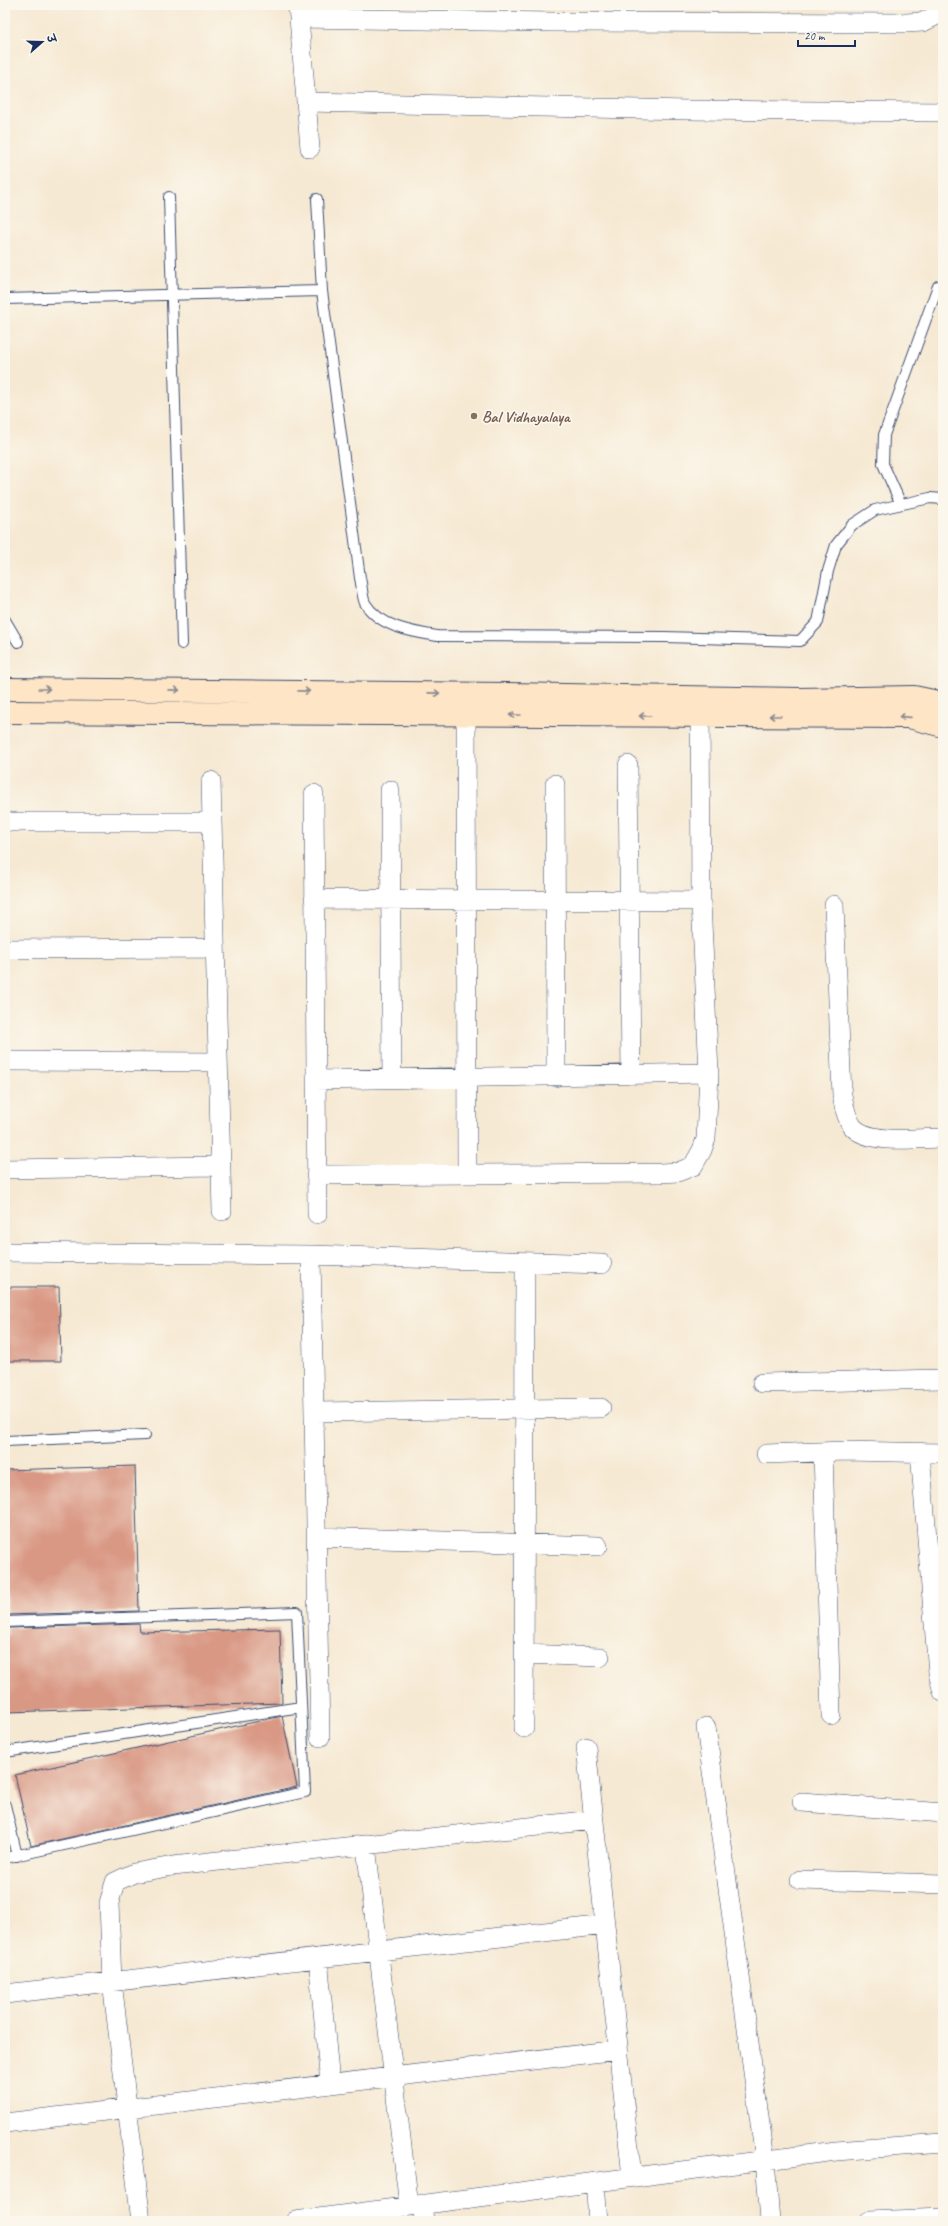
<svg xmlns="http://www.w3.org/2000/svg" width="948" height="2226" font-family="Caveat,'Playpen Sans Deva',sans-serif">
<style>
.building{fill:#d99884}
.lines{fill:none;stroke-linecap:round;stroke-linejoin:round}
.lane-casing{stroke:#3c4b70;stroke-width:12}
.street-casing{stroke:#3c4b70;stroke-width:20}
.secondary-casing{stroke:#3c4b70;stroke-width:24}
.lane{stroke:#fff;stroke-width:10}
.street{stroke:#fff;stroke-width:19}
.secondary{stroke:#fde5c5;stroke-width:22}
.oneway{stroke:#8c8a92}
.education-dot{fill:#8d6e63;stroke:#fbf7ec;stroke-width:1.5}
.labels{text-anchor:middle;stroke-width:3.5;stroke-linejoin:round;paint-order:stroke}
.education-label{font-size:16px;font-weight:bold;fill:#785e54;stroke:#fbf7ec;text-anchor:start}
</style>
<rect width="100%" height="100%" fill="#fbf7ec"/>
<filter id="ink" filterUnits="userSpaceOnUse"><feTurbulence type="fractalNoise" baseFrequency=".025" numOctaves="2"/><feDisplacementMap in="SourceGraphic" scale="8" xChannelSelector="R" yChannelSelector="G"/><feConvolveMatrix kernelMatrix="1 2 1 2 8 2 1 2 1" color-interpolation-filters="sRGB"/></filter>
<filter id="wash" filterUnits="userSpaceOnUse"><feTurbulence type="fractalNoise" baseFrequency=".012" numOctaves="4" result="noise"/><feDisplacementMap in="SourceGraphic" scale="16" xChannelSelector="R" yChannelSelector="G"/><feGaussianBlur stdDeviation="0.9" result="paint"/><feColorMatrix in="noise" values="0 0 0 0 0 0 0 0 0 0 0 0 0 0 0 0 0 1.4 0 .05"/><feComposite in="paint" operator="in"/></filter>
<g filter="url(#wash)">
<rect width="100%" height="100%" fill="#f6e9d3"/>
<g id="blocks">
<path class="building" d="M5 1287H59L61 1361H5Z
M135 1466 139 1611 7 1615 5 1470Z
M139 1624 140 1632 280 1629 282 1703 7 1712 5 1636H8V1628Z
M282 1716 297 1787 31 1846 15 1775Z"/>
</g>
</g>
<g filter="url(#ink)">
<use href="#blocks" fill-opacity="0" stroke="#3c4b70" stroke-width="1"/>
<g class="lines">
<g class="lane-casing">
<path id="lane" d="M169 197 182 644
M317 199 322 291 360 578C362 586 362 596 365 603 379 627 413 632 437 636L665 637 800 641 818 622 828 571 836 545 852 525 875 510 930 498 943 499
M5 299 322 291
M901 504 883 464 884 435 938 286
M5 620 18 642
M5 1441 145 1435
M5 1622 297 1612 305 1792 5 1858
M5 1752 301 1707
M5 1805 17 1856"/>
</g>
<g class="street-casing">
<path id="street" d="M298 6 310 148
M299 18 551 22 906 23 923 22 937 15 940 5
M306 102 688 110 943 112
M466 701 467 1173
M628 765 631 1075
M211 781 222 1211
M555 784 556 1077
M390 790 392 1079
M314 794 317 1214
M5 822H212
M314 899 701 901
M834 905 842 1095C844 1106 846 1118 853 1127 869 1145 920 1138 943 1138
M5 949 215 948
M5 1061 218 1062
M316 1080 709 1073
M5 1169 220 1166
M316 1175 661 1173 678 1172 693 1166 702 1150 706 1139 709 1073 701 901 700 700
M5 1252 311 1255 602 1264
M311 1255 320 1737
M762 1383 943 1379
M314 1412 601 1408
M823 1452 831 1715
M920 1452 938 1673 943 1692
M766 1454 845 1451 943 1453
M316 1537 598 1546
M524 1654 600 1657
M706 1727 765 2160 770 2221
M524 1728 525 1262
M586 1747 632 2177
M802 1802 943 1813
M366 1846 409 2206
M800 1880 943 1884
M318 1958 330 2084
M5 1994 605 1925
M5 2123 618 2050
M595 2182 598 2221
M422 2204 424 2221
M141 2221 112 1982 109 1903 115 1882 134 1873 173 1866 593 1820
M295 2221 836 2151 943 2143
M869 2221 943 2218"/>
</g>
<g class="secondary-casing">
<path id="secondary" d="M5 689 507 694 799 699 914 697 943 703
M5 712 909 717 943 726"/>
</g>
<use href="#lane" class="lane"/>
<use href="#street" class="street"/>
<use href="#secondary" class="secondary"/>
</g>
<defs><path id="oneway-shaft" d="M-6 0H5M1.5-3L5.5 0L1.5 3" fill="none" stroke-width="1.6" stroke-linecap="round" stroke-linejoin="round"/></defs>
<g class="oneway">
<use href="#oneway-shaft" transform="translate(44 689)"/>
<use href="#oneway-shaft" transform="translate(174 690) rotate(1)"/>
<use href="#oneway-shaft" transform="translate(304 691) rotate(1)"/>
<use href="#oneway-shaft" transform="translate(434 693) rotate(1)"/>
<use href="#oneway-shaft" transform="translate(515 715) rotate(-180)"/>
<use href="#oneway-shaft" transform="translate(645 716) rotate(-180)"/>
<use href="#oneway-shaft" transform="translate(775 716) rotate(-180)"/>
<use href="#oneway-shaft" transform="translate(905 717) rotate(-176)"/>
</g>
</g>
<circle class="education-dot" cx="474" cy="416" r="4"/>
<g class="labels">
<g class="education-label">
<text x="482" y="422">Bal Vidhayalaya</text>
</g>
</g>
<rect width="948" height="2226" fill="none" stroke="#fbf7ec" stroke-width="20"/>
<g transform="translate(42 42) rotate(70)" stroke="#fbf7ec" stroke-width="3" paint-order="stroke">
<path d="M0-3L7 15L0 10L-7 15Z" fill="#1b2f5e"/>
<text y="-6" font-size="11" font-weight="bold" text-anchor="middle" fill="#1b2f5e">उ</text>
</g>
<path d="M798 40v6h57v-6" fill="none" stroke="#1b2f5e" stroke-width="2"/>
<text x="804" y="40" font-size="12" fill="#1b2f5e" stroke="#fbf7ec" stroke-width="3" paint-order="stroke">20 m</text>
</svg>
